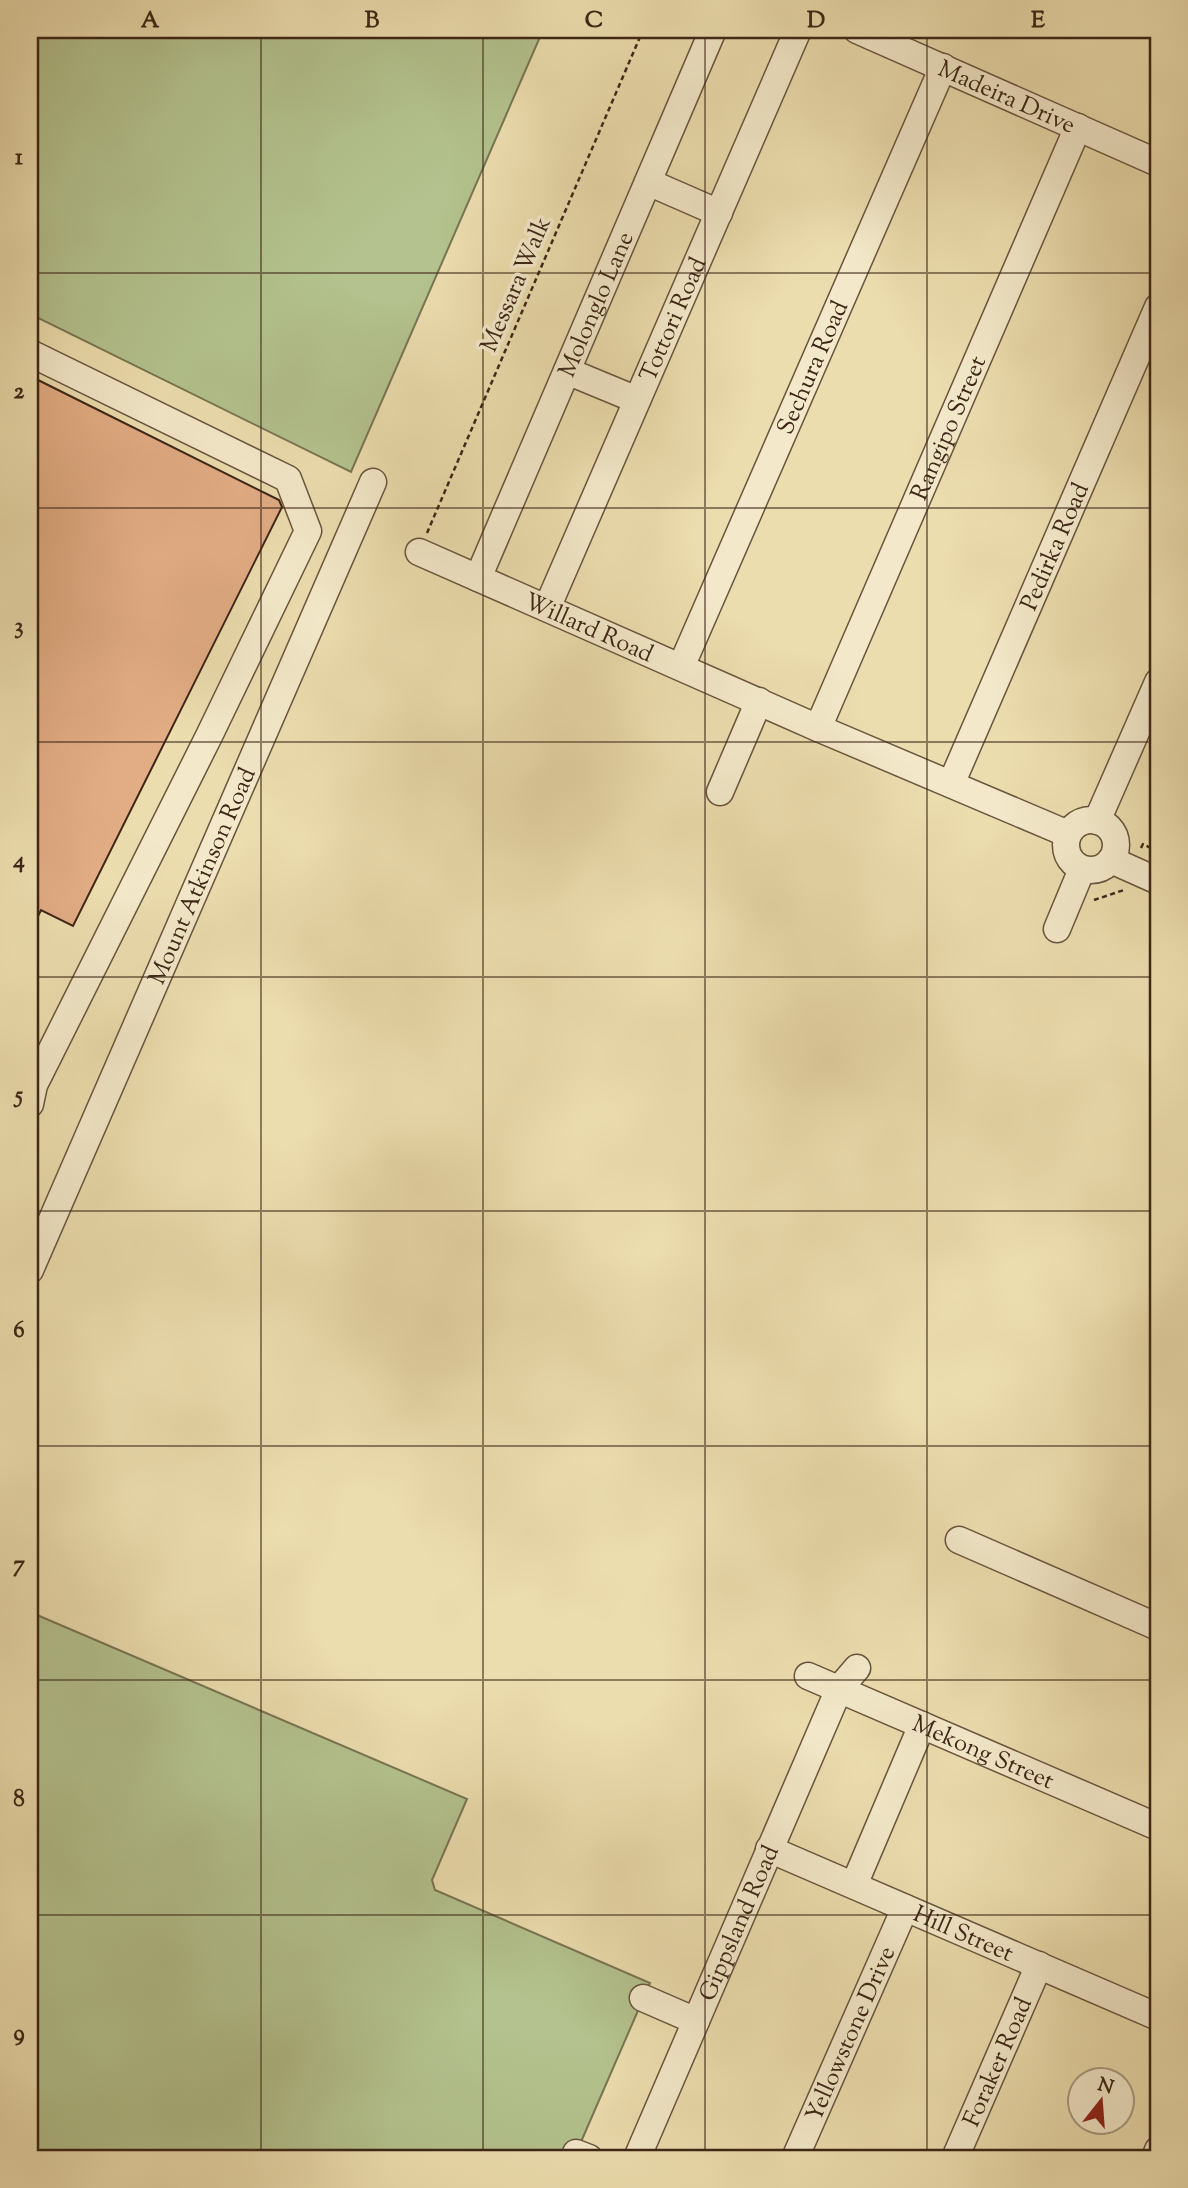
<svg xmlns="http://www.w3.org/2000/svg" width="1188" height="2188" font-family="'Sorts Mill Goudy',serif">
<style>
.green{fill:#b3c28e;stroke:#787452;stroke-width:2}
.building{fill:#e2ac84;stroke:#3d2617;stroke-width:2}
.lines{fill:none;stroke-linecap:round;stroke-linejoin:round}
.minor-casing{stroke:#69543d;stroke-width:29}
.path{stroke:#3d2617;stroke-width:2.5;stroke-dasharray:5 3.5;stroke-linecap:butt}
.minor{stroke:#f3e9ca;stroke-width:26}
.grid{fill:none;stroke:#3d2617;stroke-width:2;stroke-opacity:0.55}
.labels{text-anchor:middle;stroke-width:7;stroke-linejoin:round;paint-order:stroke}
.street-label{font-size:24px;fill:#3d2617;stroke:#f3e9ca}
.neatline{fill:none;stroke:#3d2617;stroke-width:2.5}
.grid-label{font-size:23px;text-anchor:middle;font-weight:bold;fill:#3d2617}
</style>
<rect width="100%" height="100%" fill="#ecddae"/>
<filter id="stains"><feTurbulence type="fractalNoise" baseFrequency=".00286" numOctaves="4"/><feColorMatrix values="0 0 0 0 .2 0 0 0 0 .09 0 0 0 0 .02 0 0 0 .5 -.17"/></filter>
<radialGradient id="worn" r=".72"><stop offset=".6" stop-color="#630" stop-opacity="0"/><stop offset="1" stop-color="#630" stop-opacity=".3"/></radialGradient>
<path class="green" d="M30 30H543L351 472 30 314Z
M30 1612 467 1799 432 1880 435 1890 650 1983 574 2158H30Z"/>
<path class="building" d="M30 376 279 500 282 507 73 926 41 910 30 933Z"/>
<g class="lines">
<g class="minor-casing">
<g id="minor">
<path id="s1" d="M857 30 1158 163"/>
<path d="M648 182 719 213"/>
<path d="M30 353 288 479 308 531 209 736 34 1085 30 1104"/>
<path d="M567 371 637 400"/>
<path id="s2" d="M419 552 818 728 1068 834"/>
<path id="s3" d="M478 578 713 30"/>
<path id="s4" d="M547 608 798 30"/>
<path id="s5" d="M681 667 943 67"/>
<path id="s6" d="M818 728 1078 127"/>
<path id="s7" d="M951 784 1158 307"/>
<path d="M720 792 759 701"/>
<circle cx="1091" cy="845" r="25"/>
<path d="M1097 821 1158 682"/>
<path d="M1111 860 1158 881"/>
<path d="M1057 929 1082 869"/>
<path id="s8" d="M30 1270 373 482"/>
<path d="M959 1540 1158 1627"/>
<path id="s9" d="M808 1676 1158 1827"/>
<path id="s10" d="M769 1849 1158 2017"/>
<path d="M854 1885 922 1725"/>
<path d="M643 1998 696 2021"/>
<path d="M576 2153 589 2158"/>
<path id="s11" d="M637 2158 839 1689 857 1668"/>
<path id="s12" d="M795 2158 905 1908"/>
<path id="s13" d="M955 2158 1039 1965"/>
<path d="M1155 2158 1158 2150"/>
</g>
</g>
<path class="path" d="M427 533 643 30
M1141 848 1143 844 1158 852
M1094 900 1124 890"/>
<use href="#minor" class="minor"/>
</g>
<path class="grid" d="M261 30V2158M483 30V2158M705 30V2158M927 30V2158M30 273H1158M30 508H1158M30 742H1158M30 977H1158M30 1211H1158M30 1446H1158M30 1680H1158M30 1915H1158"/>
<g class="labels">
<g class="street-label">
<text dy="8" stroke="none"><textPath href="#s1" startOffset="164">Madeira Drive</textPath></text>
<text transform="translate(515 284) rotate(-67)" y="8">Messara Walk</text>
<text dy="8" stroke="none"><textPath href="#s3" startOffset="298">Molonglo Lane</textPath></text>
<text dy="8" stroke="none"><textPath href="#s4" startOffset="315">Tottori Road</textPath></text>
<text dy="8" stroke="none"><textPath href="#s5" startOffset="327">Sechura Road</textPath></text>
<text dy="8" stroke="none"><textPath href="#s6" startOffset="327">Rangipo Street</textPath></text>
<text dy="8" stroke="none"><textPath href="#s7" startOffset="259">Pedirka Road</textPath></text>
<text dy="8" stroke="none"><textPath href="#s2" startOffset="186">Willard Road</textPath></text>
<text dy="8" stroke="none"><textPath href="#s8" startOffset="430">Mount Atkinson Road</textPath></text>
<text dy="8" stroke="none"><textPath href="#s9" startOffset="191">Mekong Street</textPath></text>
<text dy="8" stroke="none"><textPath href="#s11" startOffset="256">Gippsland Road</textPath></text>
<text dy="8" stroke="none"><textPath href="#s10" startOffset="212">Hill Street</textPath></text>
<text dy="8" stroke="none"><textPath href="#s12" startOffset="136">Yellowstone Drive</textPath></text>
<text dy="8" stroke="none"><textPath href="#s13" startOffset="105">Foraker Road</textPath></text>
</g>
</g>
<rect width="1188" height="2188" fill="none" stroke="#ecddae" stroke-width="77"/>
<g transform="translate(1101 2101) rotate(17)"><circle r="33" fill="#f3e9ca" stroke="#aa9b82" stroke-width="2"/>
<path d="M0-5L12 26L0 18L-12 26Z" fill="#8f2418"/>
<text y="-10" font-size="19" font-weight="bold" text-anchor="middle" fill="#3d2617">N</text>
</g>
<rect x="38" y="38" width="1112" height="2112" class="neatline"/>
<g class="grid-label">
<text x="150" y="27">A</text>
<text x="372" y="27">B</text>
<text x="594" y="27">C</text>
<text x="816" y="27">D</text>
<text x="1038" y="27">E</text>
<text x="19" y="164">1</text>
<text x="19" y="398">2</text>
<text x="19" y="633">3</text>
<text x="19" y="867">4</text>
<text x="19" y="1102">5</text>
<text x="19" y="1337">6</text>
<text x="19" y="1571">7</text>
<text x="19" y="1806">8</text>
<text x="19" y="2040">9</text>
</g>
<rect width="100%" height="100%" filter="url(#stains)"/>
<rect width="100%" height="100%" fill="url(#worn)"/>
</svg>
